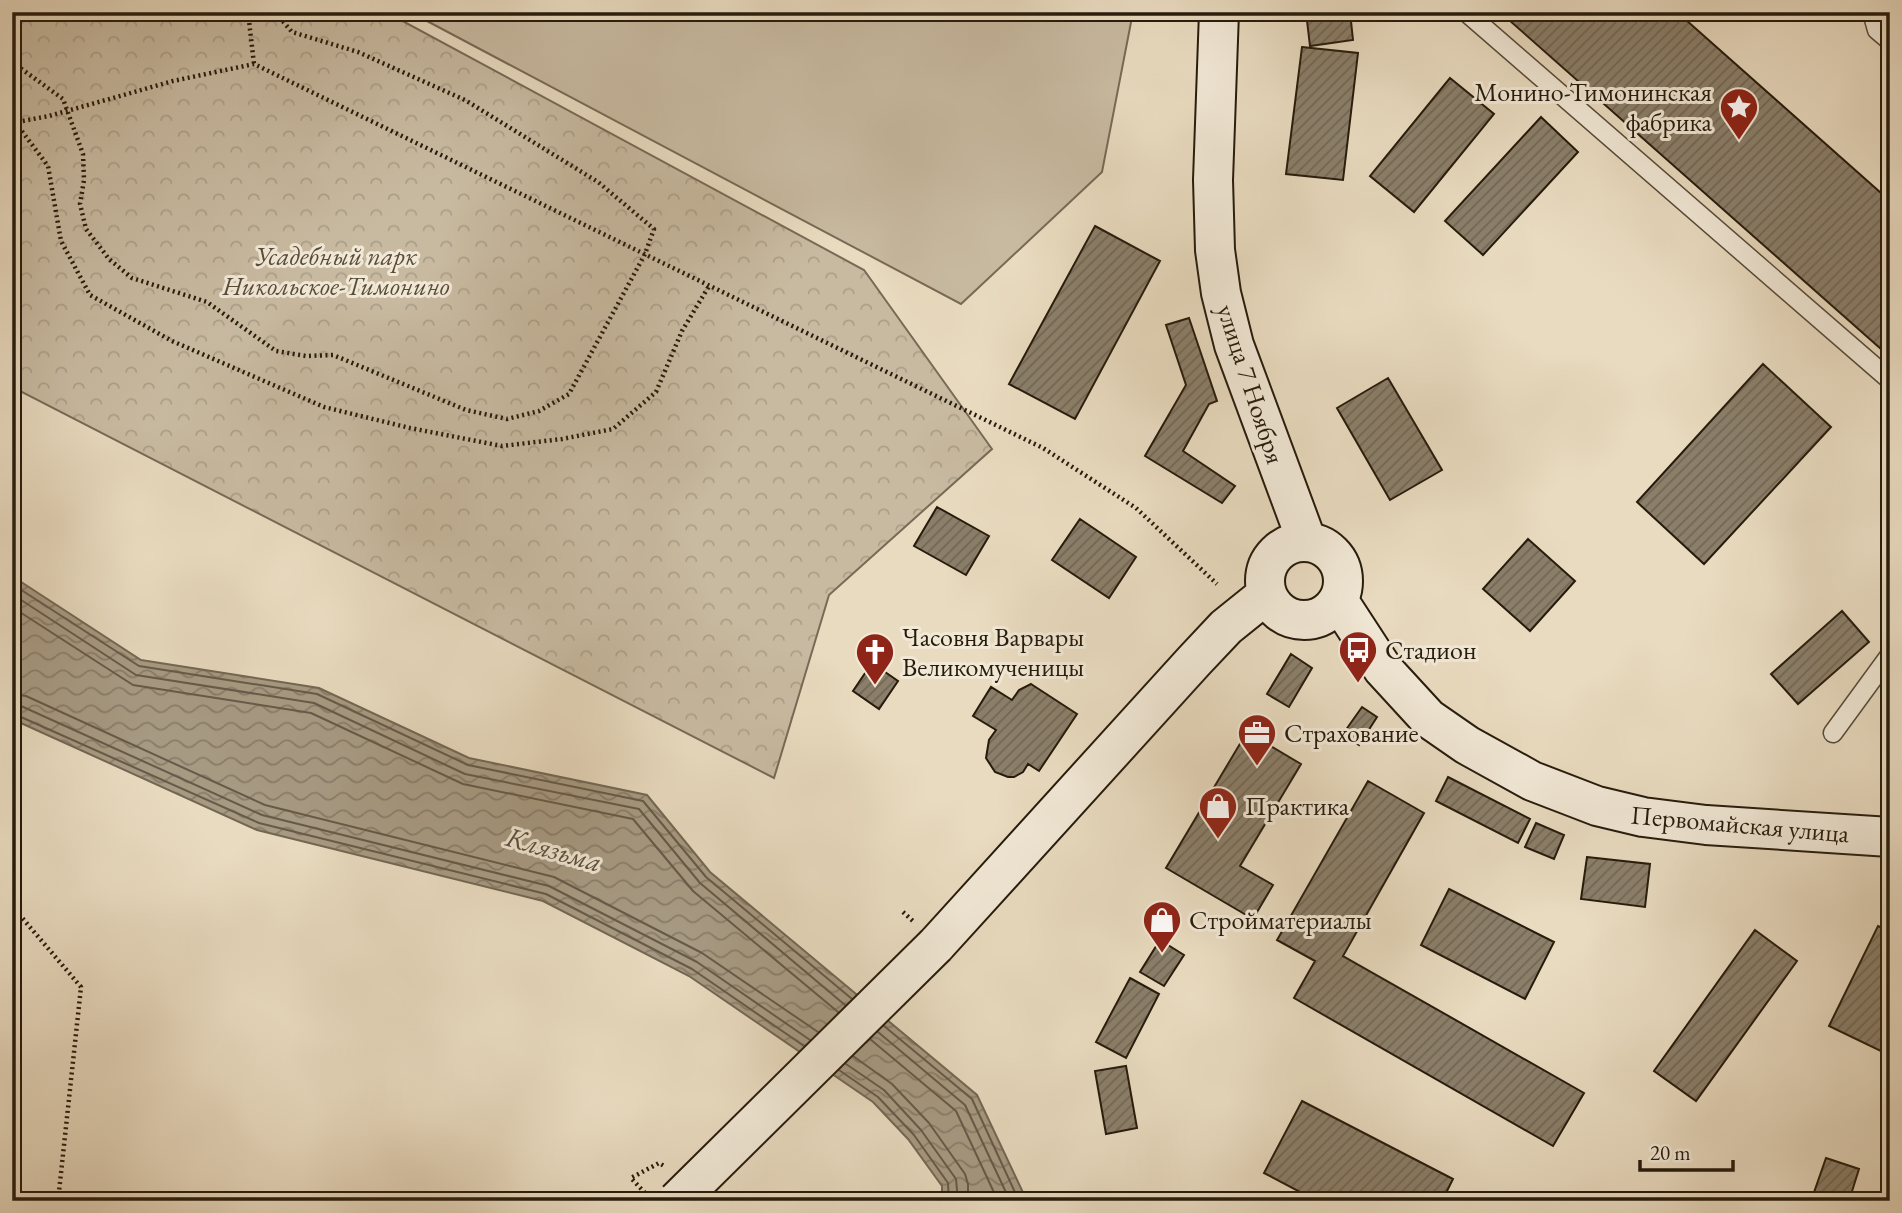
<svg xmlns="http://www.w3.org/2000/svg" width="1902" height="1213" font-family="'EB Garamond',serif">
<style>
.forest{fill:url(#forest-crowns);stroke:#776a56;stroke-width:2}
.garden{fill:#c8baa1;stroke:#776a56;stroke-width:2}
.water{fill:url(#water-waves);stroke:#736753;stroke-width:2}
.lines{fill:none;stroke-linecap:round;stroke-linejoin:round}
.shore{stroke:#665a48;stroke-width:2}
.building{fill:url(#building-hatch);stroke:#261b0c;stroke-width:2}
.lane-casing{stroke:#574b39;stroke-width:21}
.secondary-casing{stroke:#261b0c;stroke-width:42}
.path{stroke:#261b0c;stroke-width:4.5;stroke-dasharray:2 3.5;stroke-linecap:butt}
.lane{stroke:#f1e8d6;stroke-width:18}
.secondary{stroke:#f1e8d6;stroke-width:38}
.secondary-bridge-casing{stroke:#261b0c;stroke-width:42;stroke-linecap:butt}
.secondary-bridge{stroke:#f1e8d6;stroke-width:38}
.labels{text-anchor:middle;stroke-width:6;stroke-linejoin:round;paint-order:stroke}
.poi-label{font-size:26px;fill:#261b0c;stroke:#f1e8d6;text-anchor:start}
.park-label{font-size:26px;font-style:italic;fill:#574b39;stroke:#f1e8d6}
.street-label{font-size:26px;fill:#261b0c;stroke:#f1e8d6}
.water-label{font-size:28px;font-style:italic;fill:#5a4e3c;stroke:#f1e8d6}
</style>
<defs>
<pattern id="forest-crowns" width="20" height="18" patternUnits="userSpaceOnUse" patternTransform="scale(1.75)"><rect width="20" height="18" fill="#c8baa1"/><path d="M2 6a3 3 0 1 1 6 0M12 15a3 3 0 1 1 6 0" fill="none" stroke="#ac9f89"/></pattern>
<pattern id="water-waves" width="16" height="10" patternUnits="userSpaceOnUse" patternTransform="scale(1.75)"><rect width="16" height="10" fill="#a79a83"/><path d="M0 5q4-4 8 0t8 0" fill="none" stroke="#887d6a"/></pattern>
<pattern id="building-hatch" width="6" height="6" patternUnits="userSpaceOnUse" patternTransform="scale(1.75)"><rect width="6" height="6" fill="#8b7f6a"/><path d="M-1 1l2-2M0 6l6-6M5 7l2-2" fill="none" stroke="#716756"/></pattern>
</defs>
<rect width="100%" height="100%" fill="#e9dbc0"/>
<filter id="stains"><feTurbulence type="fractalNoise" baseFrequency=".00286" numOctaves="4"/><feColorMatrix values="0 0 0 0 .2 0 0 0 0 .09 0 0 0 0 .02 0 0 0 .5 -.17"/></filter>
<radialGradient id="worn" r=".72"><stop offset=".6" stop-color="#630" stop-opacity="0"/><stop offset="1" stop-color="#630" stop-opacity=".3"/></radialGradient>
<path class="forest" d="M12 12H386L864 270 992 449 829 595 774 778 12 387Z"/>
<path class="garden" d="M410 12H1133L1102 172 961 304Z"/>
<path class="water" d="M12 576 141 660 319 688 469 758 647 795 710 872 977 1095 1027 1201H942V1186L908 1139 873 1102 689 976 543 901 257 830 12 719Z"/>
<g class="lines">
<path class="shore" d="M12 584 139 666 317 694 468 765 643 801 706 877 852 999
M12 594 136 675 314 703 465 774 639 809 700 883 845 1005
M12 607 133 685 311 713 463 784 633 819 693 891 838 1012
M12 694 26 696 265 805 554 877 702 953 818 1032
M12 704 21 706 262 815 549 886 697 962 810 1040
M12 713 259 823 546 894 692 969 804 1046
M884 1026 972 1099 1019 1201
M878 1032 965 1105 1010 1201
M870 1039 956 1111 998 1201
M853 1056 892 1084 929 1123 965 1174 968 1184V1201
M846 1064 884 1090 921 1130 956 1179 958 1201
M839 1070 878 1097 914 1135 948 1183 949 1201"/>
</g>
<path class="building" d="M1306 12H1350L1353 40 1310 46Z
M1500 12H1677L1890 201V357Z
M1302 47 1358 53 1343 180 1286 174Z
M1450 78 1494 114 1414 212 1370 176Z
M1541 117 1578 152 1483 255 1445 221Z
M1095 226 1160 261 1075 419 1009 384Z
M1189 318 1217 401 1209 404 1183 451 1235 486 1222 503 1145 456 1186 385 1166 325Z
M1763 364 1831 427 1704 564 1637 502Z
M1388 378 1442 470 1390 500 1337 408Z
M937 507 989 536 966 575 914 546Z
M1080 519 1136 557 1109 598 1052 560Z
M1528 539 1575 581 1530 631 1483 589Z
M1842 611 1869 642 1798 704 1771 674Z
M1291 654 1312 668 1289 707 1267 694Z
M872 663 898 681 879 709 853 691Z
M1031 684 1077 714 1039 771 1028 764 1023 772 1014 777H1008L995 772 986 758 989 740 996 730 973 716 991 687 1012 700 1019 690Z
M1362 707 1377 717 1359 745 1343 734Z
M1247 732 1301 764 1240 866 1273 885 1253 919 1166 868Z
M1448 777 1530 819 1518 843 1436 801Z
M1368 781 1424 813 1343 956 1584 1093 1553 1146 1294 998 1315 961 1277 940Z
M1536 823 1564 835 1554 859 1525 847Z
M1587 857 1650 864 1645 907 1581 899Z
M1449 889 1554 942 1525 999 1421 945Z
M1878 926 1890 932 1889 1055 1829 1026Z
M1755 930 1797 961 1696 1101 1654 1071Z
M1160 940 1184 955 1164 986 1140 972Z
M1130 978 1159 994 1126 1058 1096 1042Z
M1126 1066 1137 1128 1106 1134 1095 1071Z
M1302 1101 1453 1179 1442 1201H1317L1264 1173Z
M1826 1158 1859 1169 1849 1201H1811Z"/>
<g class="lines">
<g class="lane-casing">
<path id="lane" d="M1466 12 1890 380
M1872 12 1877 30 1890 41
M1833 733 1890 655"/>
</g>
<g class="secondary-casing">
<path id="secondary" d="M1219 12 1213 180 1215 250 1221 293 1234 345 1307 542
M1265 581a39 39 0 1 1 78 0a39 39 0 1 1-78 0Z
M1338 600 1383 669 1428 718 1467 745 1532 781 1597 806 1643 817 1706 825 1890 837
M936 945 1194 661 1226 627 1267 594"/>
</g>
<path class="path" d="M248 12 254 64
M12 62 63 99 83 154 84 180 80 204 86 229 109 259 132 278 207 302 276 351 306 356 333 355 466 410 507 419 539 411 569 394 645 254 654 229 598 182 465 100 358 52 292 32 275 12
M12 118 48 166 61 241 90 295 172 341 324 407 410 428 502 446 562 439 613 429 656 392 682 331 709 286
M12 123 49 116 173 81 254 64 1043 448 1136 508 1217 584
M12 906 81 987 58 1201
M903 912 914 922
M645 1193 631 1178 659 1163 666 1167"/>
<use href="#lane" class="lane"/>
<use href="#secondary" class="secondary"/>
<g class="secondary-bridge-casing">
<path id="secondary-bridge" d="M677 1201 936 945"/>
</g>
<use href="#secondary-bridge" class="secondary-bridge"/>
</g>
<defs>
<g id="sight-pin" transform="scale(2.0125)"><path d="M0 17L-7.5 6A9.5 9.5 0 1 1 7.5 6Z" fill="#8f2418" stroke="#f1e8d6"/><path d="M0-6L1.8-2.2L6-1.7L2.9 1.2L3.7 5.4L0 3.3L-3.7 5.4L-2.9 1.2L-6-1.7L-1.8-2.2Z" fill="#fff"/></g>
<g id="bus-pin" transform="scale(2.0125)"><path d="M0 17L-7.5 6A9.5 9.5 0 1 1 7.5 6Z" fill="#8f2418" stroke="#f1e8d6"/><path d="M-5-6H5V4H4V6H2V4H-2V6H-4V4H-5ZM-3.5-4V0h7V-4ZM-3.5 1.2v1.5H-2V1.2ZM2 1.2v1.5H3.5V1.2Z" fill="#fff"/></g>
<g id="church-pin" transform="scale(2.0125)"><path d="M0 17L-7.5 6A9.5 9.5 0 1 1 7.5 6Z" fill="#8f2418" stroke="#f1e8d6"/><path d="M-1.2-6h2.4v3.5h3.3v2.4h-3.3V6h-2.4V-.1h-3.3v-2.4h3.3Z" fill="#fff"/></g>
<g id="office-pin" transform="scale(2.0125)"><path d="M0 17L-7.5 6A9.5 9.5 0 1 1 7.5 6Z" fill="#8f2418" stroke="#f1e8d6"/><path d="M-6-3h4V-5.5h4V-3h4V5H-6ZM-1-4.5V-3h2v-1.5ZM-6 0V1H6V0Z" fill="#fff"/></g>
<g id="shop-pin" transform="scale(2.0125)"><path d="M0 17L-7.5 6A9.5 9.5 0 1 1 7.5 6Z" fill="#8f2418" stroke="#f1e8d6"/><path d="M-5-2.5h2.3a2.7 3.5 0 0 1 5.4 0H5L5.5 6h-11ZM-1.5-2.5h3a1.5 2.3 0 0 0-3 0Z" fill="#fff"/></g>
</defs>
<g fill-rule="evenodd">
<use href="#sight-pin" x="1739" y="107"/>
<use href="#bus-pin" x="1358" y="650"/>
<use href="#church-pin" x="875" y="652"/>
<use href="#office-pin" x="1257" y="733"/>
<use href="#shop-pin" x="1218" y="806"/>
<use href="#shop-pin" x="1162" y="920"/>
</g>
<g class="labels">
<g class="poi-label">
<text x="1712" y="101" text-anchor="end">Монино-Тимонинская<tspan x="1712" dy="30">фабрика</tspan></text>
<text x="902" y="646">Часовня Варвары<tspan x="902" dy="30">Великомученицы</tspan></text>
<text x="1385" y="659">Стадион</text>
<text x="1284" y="742">Страхование</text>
<text x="1245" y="815">Практика</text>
<text x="1189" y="929">Стройматериалы</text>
</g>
<g class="park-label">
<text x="336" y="265">Усадебный парк<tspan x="336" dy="30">Никольское-Тимонино</tspan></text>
</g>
<g class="street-label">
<text transform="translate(1251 384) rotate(72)" y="9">улица 7 Ноября</text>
<text transform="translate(1740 824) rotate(5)" y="9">Первомайская улица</text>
</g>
<g class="water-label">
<text transform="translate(554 849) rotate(16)" y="10">Клязьма</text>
</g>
</g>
<rect width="1902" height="1213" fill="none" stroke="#e9dbc0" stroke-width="42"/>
<rect x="14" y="14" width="1874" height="1185" fill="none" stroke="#261b0c" stroke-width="3.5"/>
<rect x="21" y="21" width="1860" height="1171" fill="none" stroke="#261b0c" stroke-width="2"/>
<path d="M1640 1160v10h93v-10" fill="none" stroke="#261b0c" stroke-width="3.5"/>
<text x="1650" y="1160" font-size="21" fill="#261b0c" stroke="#f1e8d6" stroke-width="5" paint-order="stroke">20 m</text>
<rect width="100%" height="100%" filter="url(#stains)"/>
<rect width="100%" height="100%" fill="url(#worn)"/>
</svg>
